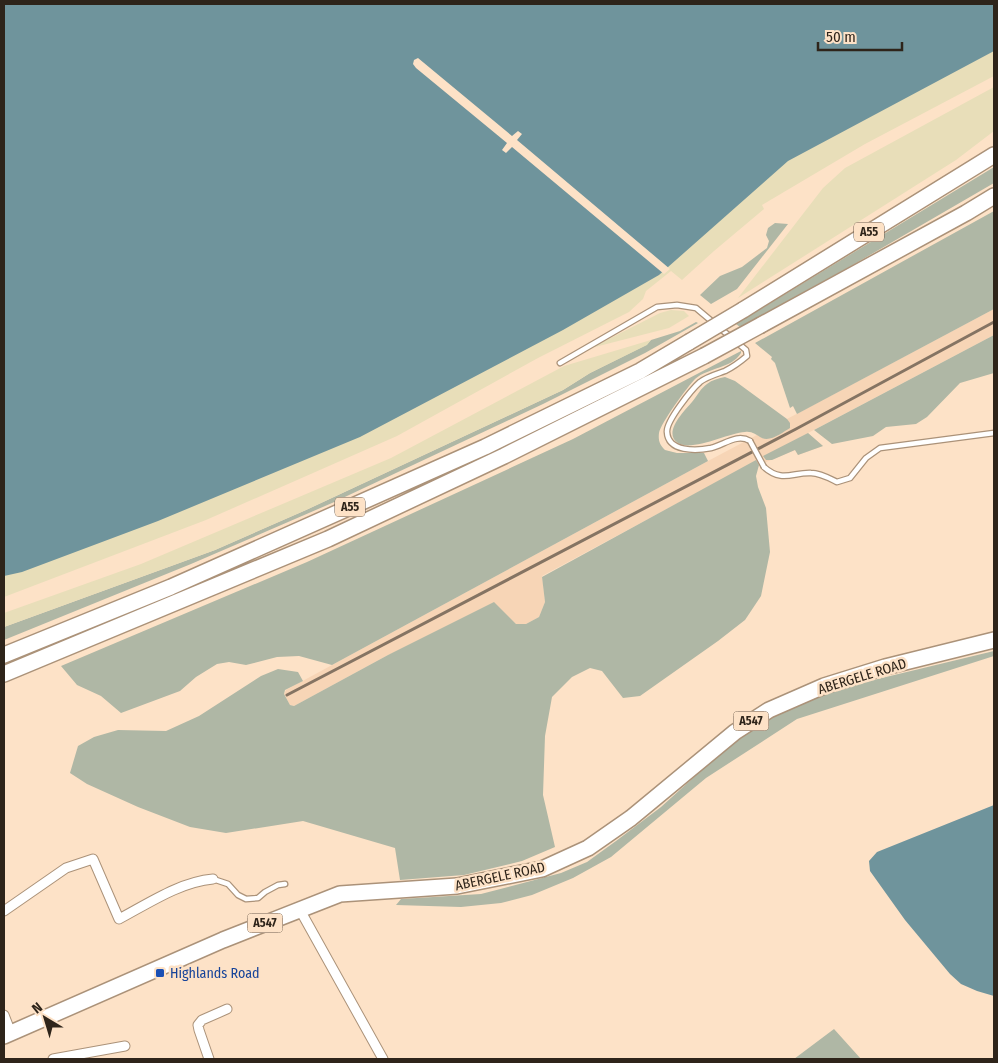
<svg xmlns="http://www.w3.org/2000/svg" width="998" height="1063" font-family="'Fira Sans Condensed',sans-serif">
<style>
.built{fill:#f7d5b6}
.green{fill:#afb7a5}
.sand{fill:#e8deb9}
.water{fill:#6f949c}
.pier{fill:#fde2c7}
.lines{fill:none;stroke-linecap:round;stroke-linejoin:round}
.service-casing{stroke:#ab9279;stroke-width:7}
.minor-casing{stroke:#ab9279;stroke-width:11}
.primary-casing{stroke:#ab9279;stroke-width:18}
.trunk-casing{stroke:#ab9279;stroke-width:18}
.service{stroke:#fff;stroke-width:4.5}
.minor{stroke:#fff;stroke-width:9}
.primary{stroke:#fff;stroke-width:15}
.trunk{stroke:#fff;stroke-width:15}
.rail{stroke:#857463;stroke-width:3}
.service-bridge-casing{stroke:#ab9279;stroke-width:7;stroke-linecap:butt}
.trunk-bridge-casing{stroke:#ab9279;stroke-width:18;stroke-linecap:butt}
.service-bridge{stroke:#fff;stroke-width:4.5}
.trunk-bridge{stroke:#fff;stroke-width:15}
.transit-dot{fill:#1a4fb4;stroke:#fde2c7;stroke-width:2}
.labels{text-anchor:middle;stroke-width:5;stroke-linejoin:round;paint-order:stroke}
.shield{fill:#fde2c7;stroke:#6c5d4e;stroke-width:1}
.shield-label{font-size:12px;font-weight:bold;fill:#2e241a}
.street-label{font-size:14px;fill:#2e241a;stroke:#fde2c7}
.transit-label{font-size:14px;fill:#164399;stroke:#fde2c7;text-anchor:start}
</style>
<rect width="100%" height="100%" fill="#fde2c7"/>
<path class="built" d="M994 309V335L808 433 823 446 798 455 795 450 759 465 756 461 542 576 545 602 539 617 526 624H516L501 611 388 655 294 706 290 705 284 694 286 690 708 461Z"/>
<path class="green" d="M994 167V183L851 266 740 327 736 324Z
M994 211V309L797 414 793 406 790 408 775 363 771 359 772 357 755 343Z
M775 223 788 224 737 289 711 304 700 295 720 276 742 267 767 248 769 241 766 235 768 228Z
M696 322 698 323 645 353 543 404 332 503 191 564 4 640V627L215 550 306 510 563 390 590 373 646 345 651 340 680 331Z
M994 335V373L960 383 927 417 916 424 886 427 873 436 832 444 814 430Z
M741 351V353C731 369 709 367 695 379 688 386 660 424 659 433 658 441 660 445 665 450L677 453H704L708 461 332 665 299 656 277 657 246 665 229 662 217 664 196 677 180 691 121 713 101 696 77 685 61 666 307 562 573 439Z
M725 377 735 381 787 419 790 423V428C783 432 771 442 762 438 756 435 752 431 745 432 728 433 692 452 678 443 662 433 685 410 692 402 697 396 701 388 707 384 712 380 719 378 725 377Z
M808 433 823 446 798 455 795 450 772 460H766L763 456Z
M756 460 759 465 756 476 758 487 766 508 770 552 761 596 745 620 718 641 640 696 623 698 602 671 590 668 572 677 552 697 545 736 543 795 555 847 522 861 464 875 400 880 395 848 303 821 226 833 190 827 138 807 87 784 70 773 78 746 94 737 118 730 166 731 199 716 261 676 278 669 298 672 303 681 285 690 284 694 290 705 294 706 388 655 494 602 516 624H526L539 617 545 602 542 577Z
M994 651V656L797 719 706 778 611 857 573 878 532 895 501 903 461 907 396 905 401 899 481 894 561 873 587 862 616 841 661 807 725 749 747 732 772 717 832 690Z
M834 1029 861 1059H794Z"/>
<path class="sand" d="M994 17V76L865 144 762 205 764 209 714 251 682 280 671 271 646 291 643 299 629 312 538 358 397 436 206 520 4 597V495Z
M994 87V131L956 160 738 298 823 188 845 168Z
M671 310 684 311 689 316 669 328 591 348 660 313Z
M651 340 647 345 590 373 563 390 306 510 215 550 4 627V613L141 564 391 458 564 366Z"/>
<path class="water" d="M4 4H994V51L788 161 659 275 563 330 360 437 158 521 22 572 4 576Z
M994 805V996L977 991 961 984 950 974 905 920 870 871 869 861 877 852Z"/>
<path class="pier" d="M418 58 512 136 518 131 522 134 517 140 670 269 664 274 512 147 506 153 502 150 507 143 416 68 413 64 414 60Z"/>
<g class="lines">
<g class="service-casing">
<path id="service" d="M560 363 657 307 677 305 696 308 746 350 747 356C740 362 733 367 725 371 717 374 708 376 700 382 692 389 666 421 667 432 668 452 696 451 711 448 724 445 737 433 750 441
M764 467C782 483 793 472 811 473 820 473 829 478 837 482L850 478 866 458 880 448 994 433
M213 879 228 884 238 895 246 899 258 898 265 892 278 885 285 884"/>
</g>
<g class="minor-casing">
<path id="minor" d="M300 910 383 1059
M4 911 66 868 93 859 119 919C149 903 180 882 213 879
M4 1015 11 1033
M53 1059 125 1046
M209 1059 199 1030 198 1025 202 1020 227 1009"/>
</g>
<g class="primary-casing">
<path id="primary" d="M4 1036 223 940 340 894 457 886 542 869 588 848 631 818 735 732 769 710 824 686 885 667 994 640"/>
</g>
<g class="trunk-casing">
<path id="trunk" d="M743 310 994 155
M761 325 966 213 994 196
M4 655 171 587 485 447 640 371 689 342
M4 674 328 539 504 456 704 356"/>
</g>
<use href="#service" class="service"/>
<use href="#minor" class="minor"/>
<use href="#primary" class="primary"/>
<use href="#trunk" class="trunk"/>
<path class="rail" d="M287 695 796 429 994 322"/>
<g class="service-bridge-casing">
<path id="service-bridge" d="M750 441 764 467"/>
</g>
<g class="trunk-bridge-casing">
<path id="trunk-bridge" d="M689 342 743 310
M704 356 761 325"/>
</g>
<use href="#service-bridge" class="service-bridge"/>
<use href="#trunk-bridge" class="trunk-bridge"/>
</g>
<rect class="transit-dot" x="155" y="968" width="10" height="10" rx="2.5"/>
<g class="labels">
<g class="shield">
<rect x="854" y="222.5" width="30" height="19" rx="4"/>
<rect x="335" y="497.5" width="30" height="19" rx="4"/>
<rect x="733.5" y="711.5" width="35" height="19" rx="4"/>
<rect x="247.5" y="913.5" width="35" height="19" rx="4"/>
</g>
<g class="shield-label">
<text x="869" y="236">A55</text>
<text x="350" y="511">A55</text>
<text x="751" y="725">A547</text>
<text x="265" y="927">A547</text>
</g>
<g class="street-label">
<text transform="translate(862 676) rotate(-17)" y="5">ABERGELE ROAD</text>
<text transform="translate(500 876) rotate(-12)" y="5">ABERGELE ROAD</text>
</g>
<g class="transit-label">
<text x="170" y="978">Highlands Road</text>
</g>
</g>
<rect width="998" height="1063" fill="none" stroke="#2e241a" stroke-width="10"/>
<g transform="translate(45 1018) rotate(322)" stroke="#fde2c7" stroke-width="4" paint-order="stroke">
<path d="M0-4L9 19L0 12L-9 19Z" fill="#2e241a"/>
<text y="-8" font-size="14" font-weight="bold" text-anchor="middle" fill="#2e241a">N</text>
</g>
<path d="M818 42v8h84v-8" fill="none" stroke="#2e241a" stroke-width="2.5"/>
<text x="826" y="42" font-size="15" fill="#2e241a" stroke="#fde2c7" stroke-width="4" paint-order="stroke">50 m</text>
</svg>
